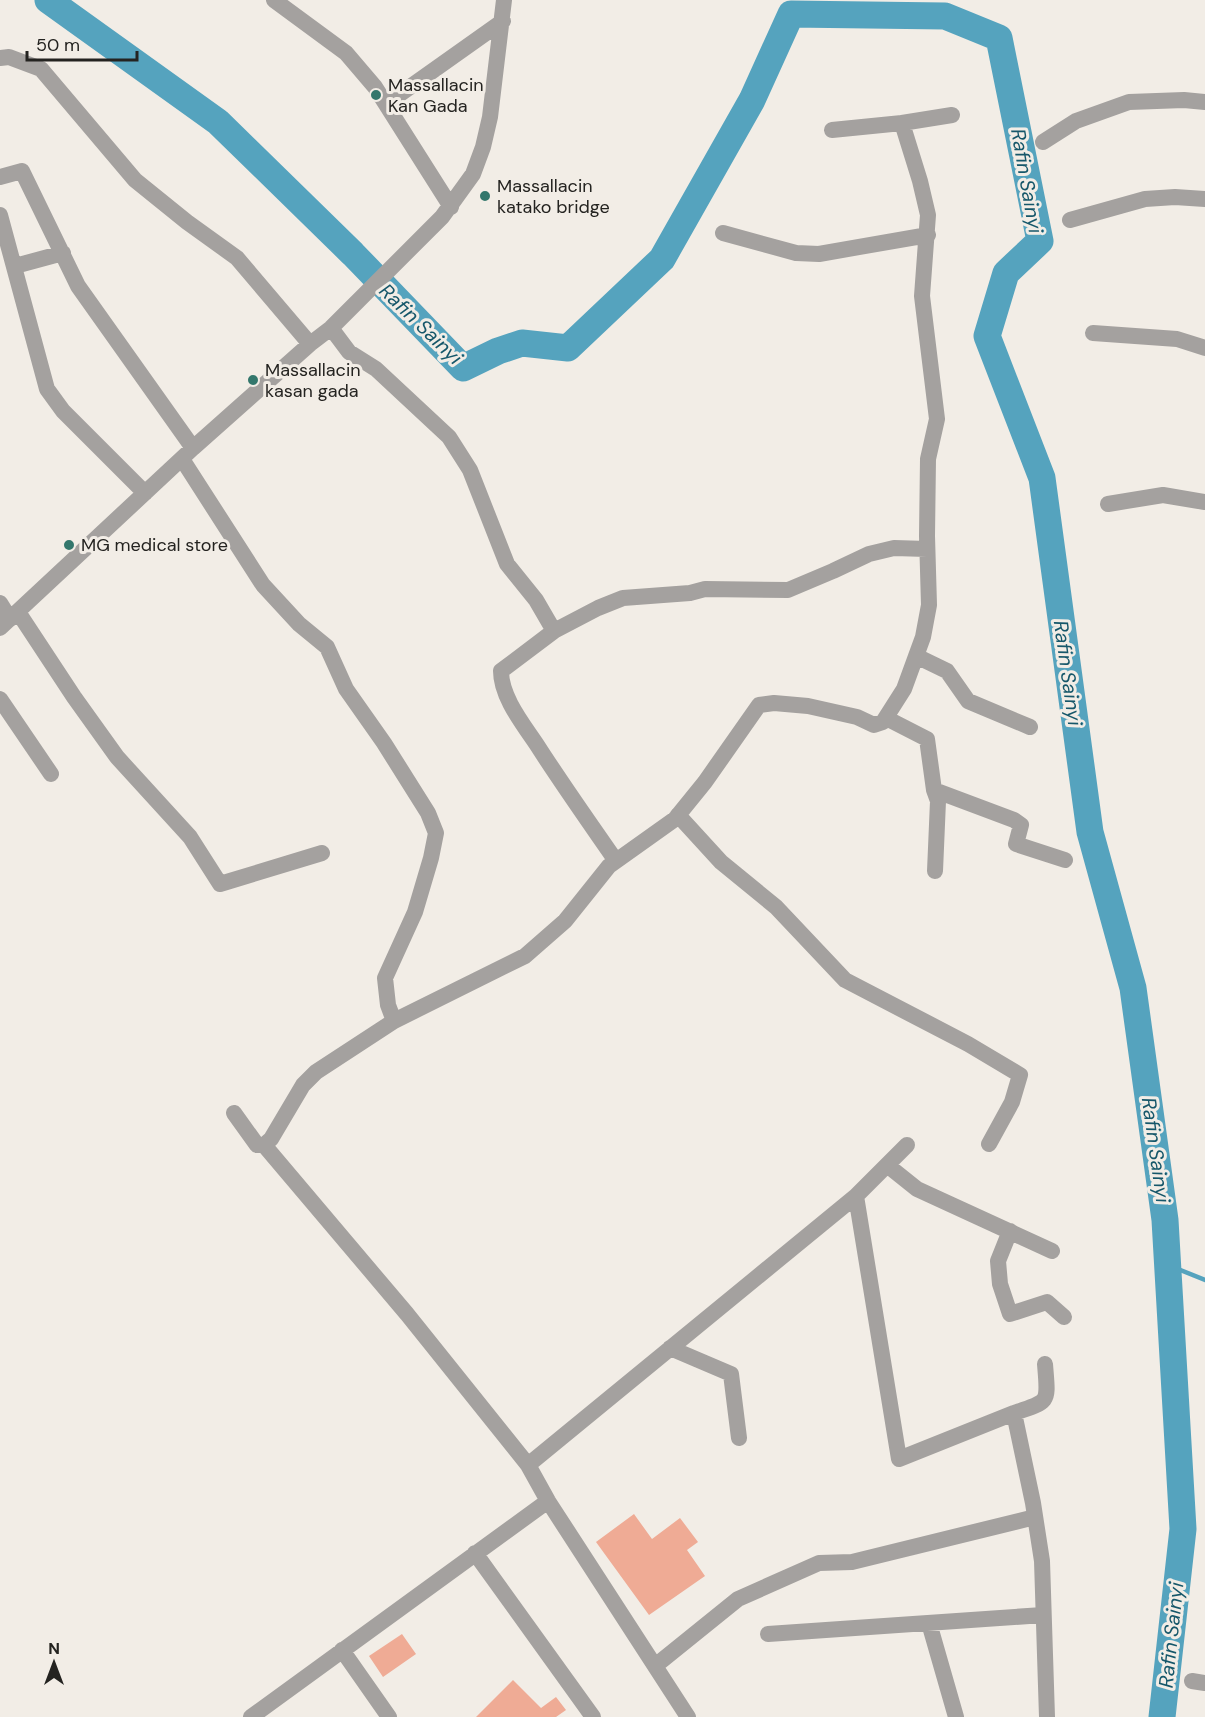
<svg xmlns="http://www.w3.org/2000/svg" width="1205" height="1717" font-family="'DM Sans',sans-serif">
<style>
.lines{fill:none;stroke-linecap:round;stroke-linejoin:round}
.stream{stroke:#55a3be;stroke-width:4.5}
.river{stroke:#55a3be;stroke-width:27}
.building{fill:#efab95}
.minor{stroke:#a4a19f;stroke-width:16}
.poi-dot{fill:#33776c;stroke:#f2ede6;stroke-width:2}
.labels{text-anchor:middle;stroke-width:6;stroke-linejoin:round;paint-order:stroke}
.poi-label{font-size:18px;fill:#242320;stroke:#f2ede6;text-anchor:start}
.water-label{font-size:20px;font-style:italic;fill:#16576a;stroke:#f2ede6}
</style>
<rect width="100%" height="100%" fill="#f2ede6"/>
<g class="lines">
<path class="stream" d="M1168 1265 1205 1280"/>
<path class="river" d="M48 0 218 122 353 254 463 368 498 351 522 343 568 348 662 259 752 100 791 14 945 16 999 38 1040 241 1006 273 987 336 1042 478 1090 832 1133 988 1165 1220 1183 1529 1162 1717"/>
</g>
<path class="building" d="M634 1514 652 1539 680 1518 698 1542 687 1550 705 1576 649 1615 596 1542Z
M402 1634 416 1654 383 1677 369 1656Z
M513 1680 541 1708 556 1697 566 1710 556 1717H476Z"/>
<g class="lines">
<path class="minor" d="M274 0 346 53 375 87 451 207
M0 58 9 57 41 69 135 180 187 222 237 258 310 344
M386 104 503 21
M902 123 952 115
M1043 142 1076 121 1129 102 1184 100 1205 102
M0 177 22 171 78 286 193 448
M0 215 47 389 63 411 145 493
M1070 220 1145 199 1175 197 1205 199
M723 233 796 253 819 254 928 235
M15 266 63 253
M331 328 349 352 376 369 449 437 470 470 507 564 536 600 554 631
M1093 333 1177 339 1205 348
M182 459 263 585 299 624 327 647 346 689 384 743 428 813 436 833 431 858 415 912 385 978 388 1005 394 1021
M1108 504 1163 495 1205 502
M0 603 10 619
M18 612 74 697 117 757 190 837 220 884 322 853
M0 628 193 448 310 344 331 328 442 217 473 174 483 147 490 117 504 0
M916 656 947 671 968 701 1030 727
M0 699 51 774
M886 718 927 739 934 790 938 801 935 871
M934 790 1014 820 1021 825 1016 844 1065 860
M678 815 721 862 776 907 845 980 968 1044 1020 1075 1012 1102 989 1144
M616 861C589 822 562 784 537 745 523 724 501 697 501 671L554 631 598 608 623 598 690 593 705 589 788 590 833 571 869 554 894 548 927 549
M234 1113 257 1145H264L271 1139 303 1085 316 1072 394 1021 525 956 565 921 609 866 675 819 705 782 759 705 774 703 808 706 857 717 874 725 883 722 904 689 923 637 929 605 927 536 928 459 937 419 922 296 928 215 920 181 902 123 832 130
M264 1145 407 1314 528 1465 548 1501 688 1717
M887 1165 917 1189 1052 1251
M856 1196 899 1459 1014 1413 1033 1503 1042 1561 1047 1717
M1010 1231 998 1261 1000 1284 1010 1314 1047 1302 1064 1317
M670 1348 731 1374 739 1438
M1014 1413C1051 1401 1048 1403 1045 1364
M528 1465 856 1196 907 1145
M475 1553 593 1717
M929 1623 956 1717
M768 1634 1043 1615
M342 1650 389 1717
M655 1666 738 1599 819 1563 852 1562 1035 1517
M1192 1681 1205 1683
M251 1717 548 1501"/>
</g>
<g class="poi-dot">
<circle cx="376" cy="95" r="6"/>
<circle cx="485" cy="196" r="6"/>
<circle cx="253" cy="380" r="6"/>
<circle cx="69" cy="545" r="6"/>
</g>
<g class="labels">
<g class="poi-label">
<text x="388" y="91">Massallacin<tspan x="388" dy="21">Kan Gada</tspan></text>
<text x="497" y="192">Massallacin<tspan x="497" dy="21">katako bridge</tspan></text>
<text x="265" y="376">Massallacin<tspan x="265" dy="21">kasan gada</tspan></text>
<text x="81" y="551">MG medical store</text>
</g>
<g class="water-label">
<text transform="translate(1027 181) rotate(80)" y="7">Rafin Sainyi</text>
<text transform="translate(421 324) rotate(44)" y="7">Rafin Sainyi</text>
<text transform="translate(1068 673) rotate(82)" y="7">Rafin Sainyi</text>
<text transform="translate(1156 1150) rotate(82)" y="7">Rafin Sainyi</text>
<text transform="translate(1171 1635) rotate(-84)" y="7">Rafin Sainyi</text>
</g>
</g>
<g transform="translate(54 1663)" stroke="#f2ede6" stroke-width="4.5" paint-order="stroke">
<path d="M0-4.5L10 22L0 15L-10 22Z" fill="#242320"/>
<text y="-9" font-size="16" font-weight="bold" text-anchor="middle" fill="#242320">N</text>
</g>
<path d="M27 51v9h110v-9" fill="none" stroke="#242320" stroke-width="3"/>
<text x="36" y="51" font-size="18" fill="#242320" stroke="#f2ede6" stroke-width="4.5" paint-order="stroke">50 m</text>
</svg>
